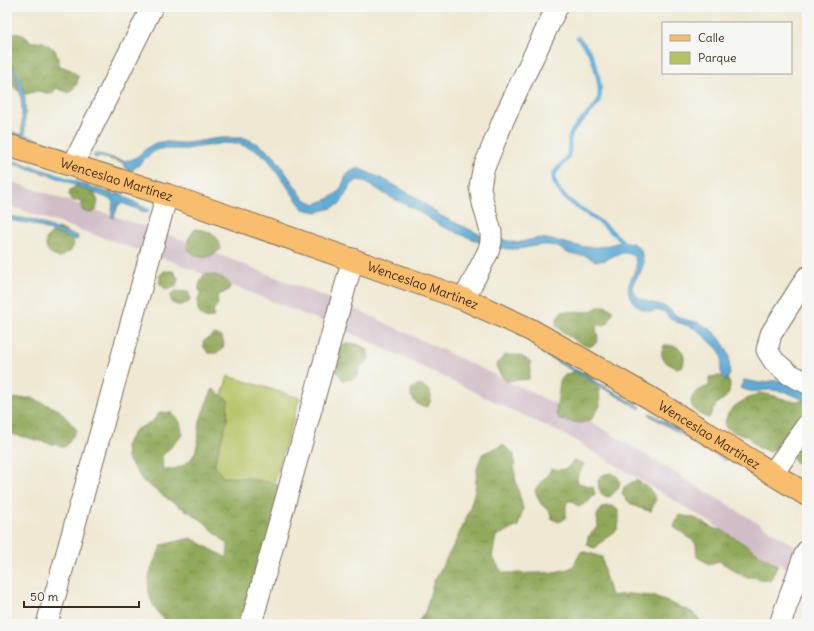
<svg xmlns="http://www.w3.org/2000/svg" width="814" height="631" font-family="Delius,sans-serif">
<style>
.railway{fill:#d1bdc8}
.green{fill:#b5c365;stroke:#787642}
.forest{fill:url(#forest-crowns);stroke:#666a3c}
.water{fill:#5dabd7;stroke:#4c6a7a}
.lines{fill:none;stroke-linecap:round;stroke-linejoin:round}
.stream{stroke:#5dabd7;stroke-width:4.5}
.minor-casing{stroke:#7a6d5d;stroke-width:23}
.major-casing{stroke:#7a6d5d;stroke-width:24}
.minor{stroke:#fff;stroke-width:21}
.major{stroke:#f9be6d;stroke-width:22}
.labels{text-anchor:middle;stroke-width:3;stroke-linejoin:round;paint-order:stroke}
.street-label{font-size:13px;fill:#3b2a1e;stroke:#f6f6f2}
</style>
<defs>
<pattern id="forest-crowns" width="20" height="18" patternUnits="userSpaceOnUse"><rect width="20" height="18" fill="#90a95a"/><path d="M2 6a3 3 0 1 1 6 0M12 15a3 3 0 1 1 6 0" fill="none" stroke="#778a4a"/></pattern>
</defs>
<rect width="100%" height="100%" fill="#f6f6f2"/>
<filter id="ink" filterUnits="userSpaceOnUse"><feTurbulence type="fractalNoise" baseFrequency=".025" numOctaves="2"/><feDisplacementMap in="SourceGraphic" scale="8" xChannelSelector="R" yChannelSelector="G"/><feConvolveMatrix kernelMatrix="1 2 1 2 8 2 1 2 1" color-interpolation-filters="sRGB"/></filter>
<filter id="wash" filterUnits="userSpaceOnUse"><feTurbulence type="fractalNoise" baseFrequency=".012" numOctaves="4" result="noise"/><feDisplacementMap in="SourceGraphic" scale="16" xChannelSelector="R" yChannelSelector="G"/><feGaussianBlur stdDeviation="0.9" result="paint"/><feColorMatrix in="noise" values="0 0 0 0 0 0 0 0 0 0 0 0 0 0 0 0 0 1.4 0 .05"/><feComposite in="paint" operator="in"/></filter>
<g filter="url(#wash)">
<rect width="100%" height="100%" fill="#efe9d3"/>
<path class="railway" d="M7 180 175 237 358 310 583 417 807 553V581L571 438 347 331 168 260 7 205Z"/>
<path class="green" d="M228 376 300 398 269 498 197 476Z"/>
<path class="forest" d="M7 31 23 35 32 42H43L55 50 60 66 71 70 78 76 77 84 69 93 56 88 52 94C47 94 44 92 40 91 34 90 28 96 22 93 1 85 7 50 7 31Z
M79 185 93 191 98 201 96 210 92 213 86 212 82 210V201L80 200 74 201 70 198 69 194 71 189Z
M57 228C68 231 70 234 74 245L70 252C64 253 65 255 61 257 55 259 47 251 46 246 45 243 46 241 46 239Z
M195 229C210 231 218 233 221 249 208 259 200 261 188 249V239Z
M164 271H173L178 278 176 287 166 290 160 284V275Z
M205 274C216 275 224 276 231 286L227 291 217 296 218 304 214 309 213 318C202 321 196 312 198 301 198 299 200 297 200 295 201 293 200 291 199 289 199 283 201 279 205 274Z
M176 291 188 292 190 297 189 302C182 305 178 307 171 302V295Z
M599 306H606L612 310V314L608 323 604 325H598L596 327 598 338 596 343 589 347C580 344 562 333 556 326L557 319 561 312C575 310 588 316 599 306Z
M216 334C227 338 226 351 215 353 212 353 210 353 208 353L203 346V342L213 335Z
M347 344H357L367 349 369 359 359 369 358 376 353 379 343 380 333 366 335 348Z
M664 345C679 345 687 350 683 366L677 368C665 363 658 359 664 345Z
M504 355H519L531 362 529 379 506 381 501 376 496 366Z
M576 370 589 373 599 387 600 406 591 420 581 423 560 420 556 414 560 381 565 375Z
M719 376 727 378 730 384 729 393 725 398 717 403 709 418C699 416 684 405 695 394 698 390 704 388 709 386V377Z
M417 385C429 387 435 394 428 406 419 408 416 403 411 396V389Z
M213 389 228 400 227 421 214 465 223 477 248 478 277 484 288 505 252 624H168C164 619 157 613 154 607 142 581 151 569 162 545L191 538 227 558 228 545 203 521 168 499 143 481 127 458 126 445 135 430 152 422 160 412 172 413 180 422 183 435 162 456 163 470C178 470 194 463 197 446 199 440 198 433 199 427 201 414 207 401 213 389Z
M760 393 771 395 790 401H807V461L796 463 782 439 776 448 770 452 757 447 747 436 736 433 725 427C725 406 743 401 760 393Z
M31 398 59 410 77 430 65 447 7 433V399Z
M503 445 514 454 515 478 523 509 518 526 496 536 492 557 503 573C519 573 559 575 572 567 577 563 577 555 582 551L602 557 605 575 611 596 628 594 653 596 692 612 704 624H417L425 612 434 581 456 541 468 514 475 490 477 469 482 454Z
M574 460 584 464 577 477 578 483 593 487 595 494 588 502 578 507 573 501H568L566 505V518L559 522 552 519 550 512 541 504 535 491C540 479 546 481 551 469 563 470 566 471 574 460Z
M611 473C626 479 619 490 609 497L603 496 599 489 598 480 602 475Z
M636 480 649 488 656 499 651 511C639 509 629 505 622 494L624 487Z
M606 506H612L619 510V522L617 530 606 538 595 548 591 547 587 544 588 537 598 526 597 516 600 509Z
M679 515 695 518 715 529 722 530 778 565 770 581 752 577H745L719 561 709 564 697 557 696 544 691 539 674 527Z"/>
<path class="water" d="M7 57C11 65 16 72 20 79 28 97 24 117 25 135L66 149 65 151 7 133V130L22 135C22 116 23 98 17 80 13 71 7 69 7 57Z
M221 138H245L258 144 274 156 304 199 316 204C323 201 332 198 338 192 347 181 341 174 358 168L389 182 415 197 441 216 483 236 482 243 441 226 413 208 388 196 365 181 357 180 350 186 341 203 332 208 317 212 303 209 268 159 256 150 239 144 224 143 187 149H159L150 154 140 164 131 171 126 169 124 163 102 157 95 158 94 157V154C106 153 118 163 130 160 138 159 145 147 156 143 165 140 176 144 187 143 198 142 209 139 221 138Z
M7 159 60 175 59 178 7 162Z
M71 180 115 195 120 193 124 195 125 197 149 210 147 213 122 203 118 205 114 218 111 217 113 203 112 200 70 183Z
M7 216 35 220 65 233 78 236 77 240 66 237 33 224 7 220Z
M539 238C559 240 578 249 599 247 611 246 626 237 637 246 641 248 642 252 642 256 643 260 644 264 642 268 640 277 626 285 636 295 642 302 656 303 664 306 670 309 673 314 679 317 684 320 691 321 696 322 711 327 722 338 728 353 731 360 728 367 730 374L726 381C716 370 725 363 720 352 719 349 700 332 696 329 688 324 678 324 671 319 667 317 667 312 662 311 658 310 654 311 650 311 644 311 635 305 632 300 619 282 645 271 633 255 616 248 613 261 598 261 593 261 591 258 586 256 581 254 574 256 568 253 563 251 560 247 554 246 535 241 521 254 499 247L500 239 517 243Z
M544 352 641 407 640 409 543 354Z
M744 380 760 383 778 380 789 383 807 391V402C795 395 785 391 771 390 757 390 755 394 740 388Z
M650 413 728 458 726 461 649 415Z"/>
<g class="lines">
<path class="stream" d="M578 38C582 43 588 49 591 55 596 66 604 93 597 104 589 115 577 122 571 134 567 142 572 152 566 160 561 167 550 172 555 183 562 200 582 209 597 220 608 228 618 237 627 246
M54 175 76 183"/>
</g>
</g>
<g filter="url(#ink)">
<g class="lines">
<g class="minor-casing">
<path id="minor" d="M73 165 152 7
M807 277 771 334 767 350 774 361 789 374 807 383
M464 299 488 252 491 242V232L483 203 480 187 483 170 505 116 557 7
M773 473 807 425
M47 624 167 195
M251 624 353 259
M780 624 803 559 807 551"/>
</g>
<g class="major-casing">
<g id="major">
<path id="s1" d="M7 145 167 195 464 299 531 330 650 398 807 495"/>
</g>
</g>
<use href="#minor" class="minor"/>
<use href="#major" class="major"/>
</g>
</g>
<g class="labels">
<g class="street-label">
<text dy="5" stroke="none"><textPath href="#s1" startOffset="115">Wenceslao Martínez</textPath></text>
<text dy="5" stroke="none"><textPath href="#s1" startOffset="439">Wenceslao Martínez</textPath></text>
<text dy="5" stroke="none"><textPath href="#s1" startOffset="763">Wenceslao Martínez</textPath></text>
</g>
</g>
<rect width="814" height="631" fill="none" stroke="#f6f6f2" stroke-width="24"/>
<rect x="662" y="22" width="130" height="52" fill="#f6f6f2" stroke="#aba49d"/>
<rect x="670" y="35" width="20" height="6" fill="#f9be6d" stroke="#aba49d"/>
<text x="698" y="42" font-size="12" fill="#3b2a1e">Calle</text>
<rect x="670" y="52" width="20" height="12" fill="#b5c365" stroke="#aba49d"/>
<text x="698" y="62" font-size="12" fill="#3b2a1e">Parque</text>
<path d="M24 601v6h115v-6" fill="none" stroke="#3b2a1e" stroke-width="2"/>
<text x="30" y="601" font-size="12" fill="#3b2a1e" stroke="#f6f6f2" stroke-width="3" paint-order="stroke">50 m</text>
</svg>
